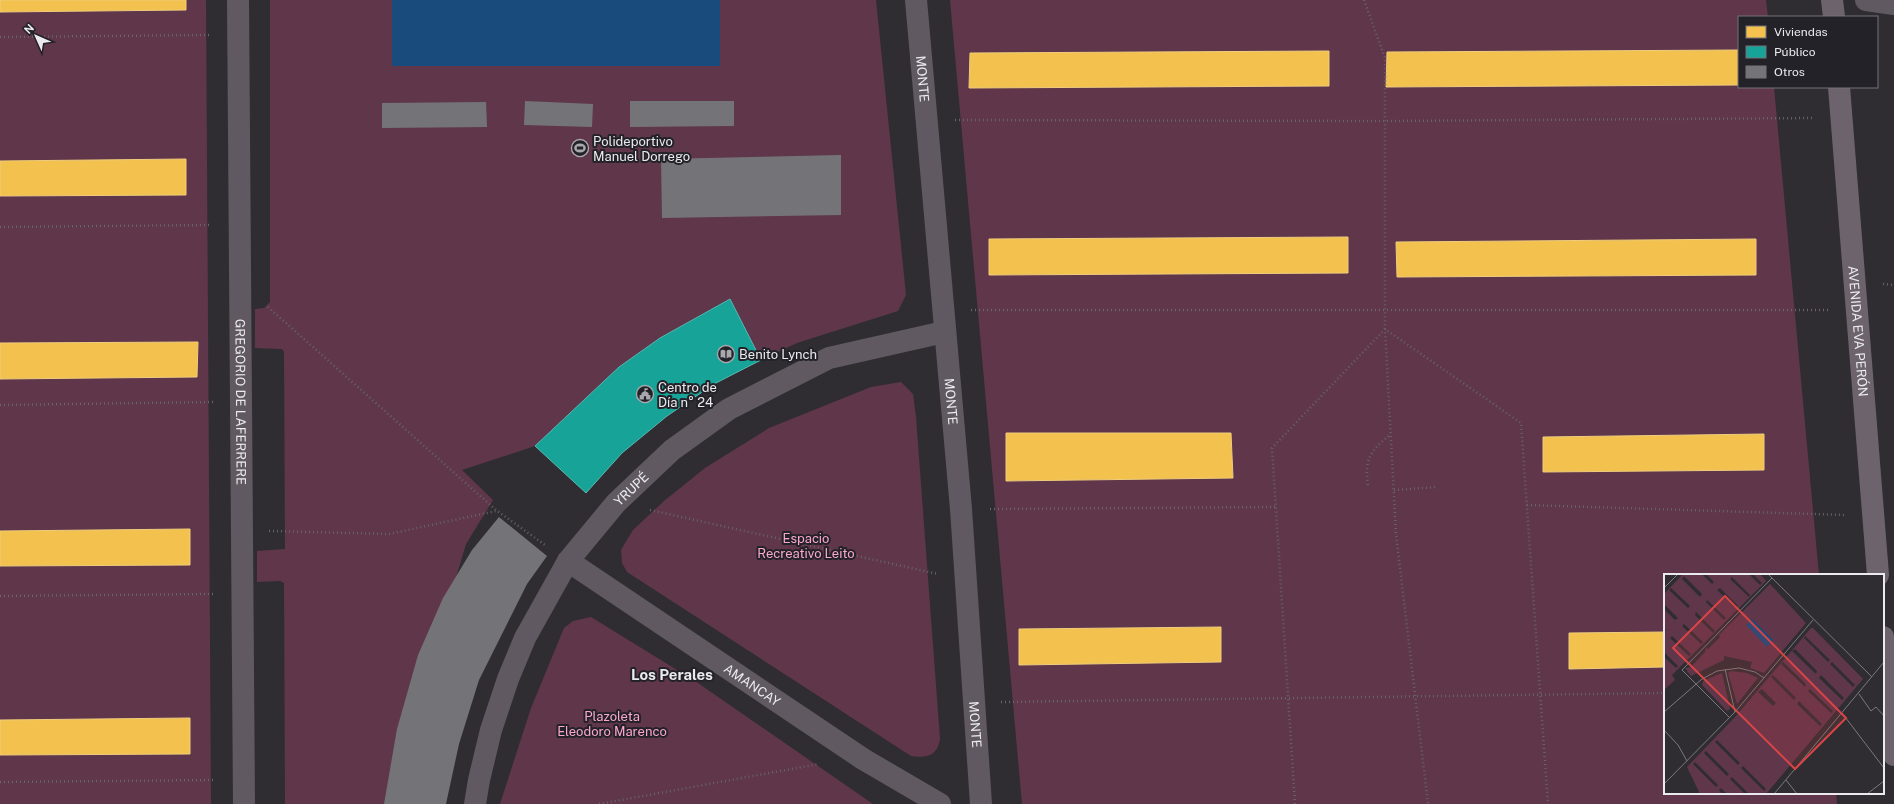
<svg xmlns="http://www.w3.org/2000/svg" width="1894" height="804" font-family="'Public Sans',sans-serif">
<style>
.green{fill:#60364b;fill-rule:evenodd}
.water{fill:#194b7d}
.homes{fill:#f2c14e;stroke:#f0cd7e}
.public{fill:#17a398;stroke:#57b8b2}
.building{fill:#747478}
.lines{fill:none;stroke-linecap:round;stroke-linejoin:round}
.path{stroke:#676368;stroke-width:2.5;stroke-dasharray:1 3;stroke-linecap:butt}
.street{stroke:#605961;stroke-width:22}
.secondary{stroke:#6c636d;stroke-width:22}
.labels{text-anchor:middle;stroke-width:4;stroke-linejoin:round;paint-order:stroke}
.street-label{font-size:13px;fill:#ebeaee;stroke:#242229}
.poi-label{font-size:13px;fill:#ebeaee;stroke:#242229;text-anchor:start}
.park-label{font-size:13px;fill:#fba7cf;stroke:#242229}
.quarter-label{font-size:15px;font-weight:bold;fill:#ebeaee;stroke:#242229}
.inset-road{fill:none;stroke:#7a797d;stroke-width:1}
.view{fill:#d94546;fill-opacity:0.15;stroke:#d94546;stroke-width:2}
.inset-edge{fill:none;stroke:#ebeaee;stroke-width:2}
</style>
<rect width="100%" height="100%" fill="#2f2d32"/>
<path class="green" d="M186 0H206L211 804H0V755L190 754V718L0 720V566L190 565V530L0 531V379L197 377 198 342 0 343V196L186 195V159L0 161V12L186 10Z
M270 0H876L906 295 898 311 797 343 761 360 729 299 660 338 619 367 535 446 462 470 493 500 466 544 389 804H285L284 583 280 581 257 582V551L285 549 284 352 282 349 255 348V309L264 308 270 302Z
M950 0H1766L1768 17H1739V50L1387 52 1386 87 1739 85V87H1774L1819 575H1665V632L1569 633V668L1665 667V793H1836L1837 804H1022ZM1329 51V86L969 88 970 53ZM1348 237V273L989 274V239ZM1756 239V275L1397 277V242ZM1006 433H1231L1233 477 1006 481ZM1763 434 1764 470 1543 472V437ZM1221 627 1220 662 1020 665V629Z
M901 382 913 394 916 417 940 739C937 756 928 758 911 756L627 572 622 563 621 550 633 530 664 501 705 468 769 428 871 387Z
M591 617 695 681 873 804H500L531 708 564 628 573 621Z"/>
<path class="water" d="M392 0H720V66H392Z"/>
<path class="homes" d="M0 0H186V10L0 12Z
M1739 50V85L1386 87 1387 52Z
M1329 51V86L969 88 970 53Z
M186 159V195L0 196V161Z
M1348 237V273L989 275V239Z
M1756 239V275L1397 277 1396 242Z
M198 342 197 377 0 379V343Z
M1006 433H1231L1233 478 1006 481Z
M1764 434V470L1543 472V437Z
M190 529V565L0 566V531Z
M1221 627V662L1019 665V629Z
M1665 632V667L1569 669V633Z
M190 718V754L0 755V720Z"/>
<path class="public" d="M730 299 761 360 714 384 667 416 622 453 586 493 535 446 619 367 660 338Z"/>
<path class="building" d="M525 101 593 104 592 127 524 125Z
M630 101H734V126L630 127Z
M486 102 487 127 382 128V103Z
M841 155V215L662 218 661 159Z
M499 517 547 556 527 584 479 680 459 744 446 804H384L397 729 418 655 443 598 472 550Z"/>
<g class="lines">
<path class="path" d="M1364 0 1385 58V329L1396 534 1428 804
M0 37 210 35
M955 120 1385 121 1814 118
M0 227 212 225
M1883 284 1894 285
M268 307 496 510 545 545
M971 310H1828
M0 405 213 402
M1368 485C1364 459 1371 450 1390 435
M1394 490 1437 487
M1527 505 1846 515
M990 509 1276 507
M650 510 938 574
M269 531 389 534 496 511
M0 596 214 594
M1001 702 1665 693
M0 782 216 780
M599 804 819 764
M1295 804 1272 448 1385 329 1521 423 1548 804"/>
<g class="street">
<path id="s1" d="M238 0 244 804"/>
<path id="s2" d="M916 0 961 509 981 804"/>
<path d="M1866 0 1894 4"/>
<path id="s3" d="M568 561 863 759 940 804"/>
<path id="s4" d="M475 804 479 780 491 730 508 679 525 638 568 561 616 503 672 450 729 409 829 358 944 332"/>
</g>
<g class="secondary">
<path d="M1832 0 1834 17"/>
<path id="s5" d="M1839 87 1878 575"/>
<path d="M1883 637 1894 755"/>
</g>
</g>
<defs>
<g id="stadium-ring" transform="scale(0.9)"><circle r="9.5" fill="#242229" stroke="#a9a8ac" stroke-width="1.5"/><path d="M0-5a6.5 5 0 1 0 0 10a6.5 5 0 1 0 0-10ZM-3.5-1.8h7v3.6h-7Z" fill="#a9a8ac"/></g>
<g id="library-ring" transform="scale(0.9)"><circle r="9.5" fill="#242229" stroke="#a9a8ac" stroke-width="1.5"/><path d="M-6-4Q-3-5.5-.7-3.5V5Q-3 3-6 4ZM6-4Q3-5.5 .7-3.5V5Q3 3 6 4Z" fill="#a9a8ac"/></g>
<g id="civic-ring" transform="scale(0.9)"><circle r="9.5" fill="#242229" stroke="#a9a8ac" stroke-width="1.5"/><path d="M-.6-6.5H3V-4.5H.6V-3L4-1V1h2V6H-6V1h2V-1L-.6-3ZM-1.2 2.5V6h2.4V2.5Z" fill="#a9a8ac"/></g>
</defs>
<g fill-rule="evenodd">
<use href="#stadium-ring" x="580" y="148"/>
<use href="#library-ring" x="726" y="354"/>
<use href="#civic-ring" x="645" y="394"/>
</g>
<g class="labels">
<g class="street-label">
<text dy="5" stroke="none"><textPath href="#s2" startOffset="79">MONTE</textPath></text>
<text dy="5" stroke="none"><textPath href="#s5" startOffset="245">AVENIDA EVA PERÓN</textPath></text>
<text dy="5" stroke="none"><textPath href="#s1" startOffset="402">GREGORIO DE LAFERRERE</textPath></text>
<text dy="5" stroke="none"><textPath href="#s2" startOffset="403">MONTE</textPath></text>
<text dy="5" stroke="none"><textPath href="#s4" startOffset="358">YRUPÉ</textPath></text>
<text dy="5" stroke="none"><textPath href="#s3" startOffset="222">AMANCAY</textPath></text>
<text dy="5" stroke="none"><textPath href="#s2" startOffset="727">MONTE</textPath></text>
</g>
<g class="poi-label">
<text x="593" y="146">Polideportivo<tspan x="593" dy="15">Manuel Dorrego</tspan></text>
<text x="739" y="359">Benito Lynch</text>
<text x="658" y="392">Centro de<tspan x="658" dy="15">Día n° 24</tspan></text>
</g>
<g class="park-label">
<text x="806" y="543">Espacio<tspan x="806" dy="15">Recreativo Leito</tspan></text>
<text x="612" y="721">Plazoleta<tspan x="612" dy="15">Eleodoro Marenco</tspan></text>
</g>
<g class="quarter-label">
<text x="672" y="680">Los Perales</text>
</g>
</g>
<g transform="translate(1664 574)">
<rect width="220" height="220" fill="#2f2d32"/>
<path d="M19 0H38L48 10 50 8 42 0H85L96 11 98 9 89 0H96L102 7 8 101 11 106 0 116V83L12 94 14 92 0 78V58L2 56 0 54V35L11 46 14 44 0 30V20ZM20 2 38 20 36 23 18 5ZM68 3 86 21 85 23 66 5ZM7 14 26 32 24 34 5 16ZM56 14 74 32 72 34 53 16ZM43 26 62 44 60 46 42 28ZM32 38 51 57 49 59 31 41ZM20 50 39 68 37 70 18 52ZM8 62 27 80 25 82 6 64ZM106 10 142 49 100 99 86 94 88 88 60 82V86L27 102 21 94 27 93 41 78 42 74 44 75 56 63 55 61ZM147 54H149L199 105 102 220H85L68 203 66 205 81 220H63L57 214 55 216 58 220H36L23 193 71 143ZM141 62 166 86 164 88 140 64ZM131 75 153 97 152 100 128 77ZM119 88 142 110 141 113 117 90ZM168 88 191 111 189 113 166 90ZM109 101 132 124 130 126 107 103ZM157 101 180 124 178 126 155 104ZM98 115 112 129 109 132 94 118ZM146 115 169 137 167 139 144 117ZM135 127 158 150 156 152 133 130ZM53 166 76 189 74 191 51 168ZM42 177 65 200 63 202 40 179ZM31 188 54 211 52 213 29 190ZM79 192 102 215 100 217 77 194ZM67 97 83 99 94 104 73 130 64 99ZM58 99 66 135 63 137 38 111 39 107Z" fill="#60364b" fill-rule="evenodd"/>
<path d="M88 45 109 66 103 73 82 51Z" fill="#194b7d"/>
<path class="inset-road" d="M104 0 208 103M0 14 14 0M61 95 71 138M195 120 207 137 212 133 220 142M0 138 38 105 53 97 75 94 91 98 100 104M178 139 220 194M66 144 18 96 108 4M0 156 14 171 23 187M122 206 133 220M0 210 71 138 149 46M110 220 220 88M203 220 220 207"/>
<path class="view" d="M61 22 182 144 131 195 9 74Z"/>
<rect width="220" height="220" class="inset-edge"/>
</g>
<rect x="1738" y="16" width="140" height="72" fill="#242229" stroke="#747278"/>
<rect x="1746" y="26" width="20" height="12" fill="#f2c14e" stroke="#747278"/>
<text x="1774" y="36" font-size="12" fill="#ebeaee">Viviendas</text>
<rect x="1746" y="46" width="20" height="12" fill="#17a398" stroke="#747278"/>
<text x="1774" y="56" font-size="12" fill="#ebeaee">Público</text>
<rect x="1746" y="66" width="20" height="12" fill="#747478" stroke="#747278"/>
<text x="1774" y="76" font-size="12" fill="#ebeaee">Otros</text>
<g transform="translate(36 36) rotate(315)" stroke="#242229" stroke-width="3" paint-order="stroke">
<path d="M0-3L7 15L0 10L-7 15Z" fill="#ebeaee"/>
<text y="-6" font-size="11" font-weight="bold" text-anchor="middle" fill="#ebeaee">N</text>
</g>
</svg>
